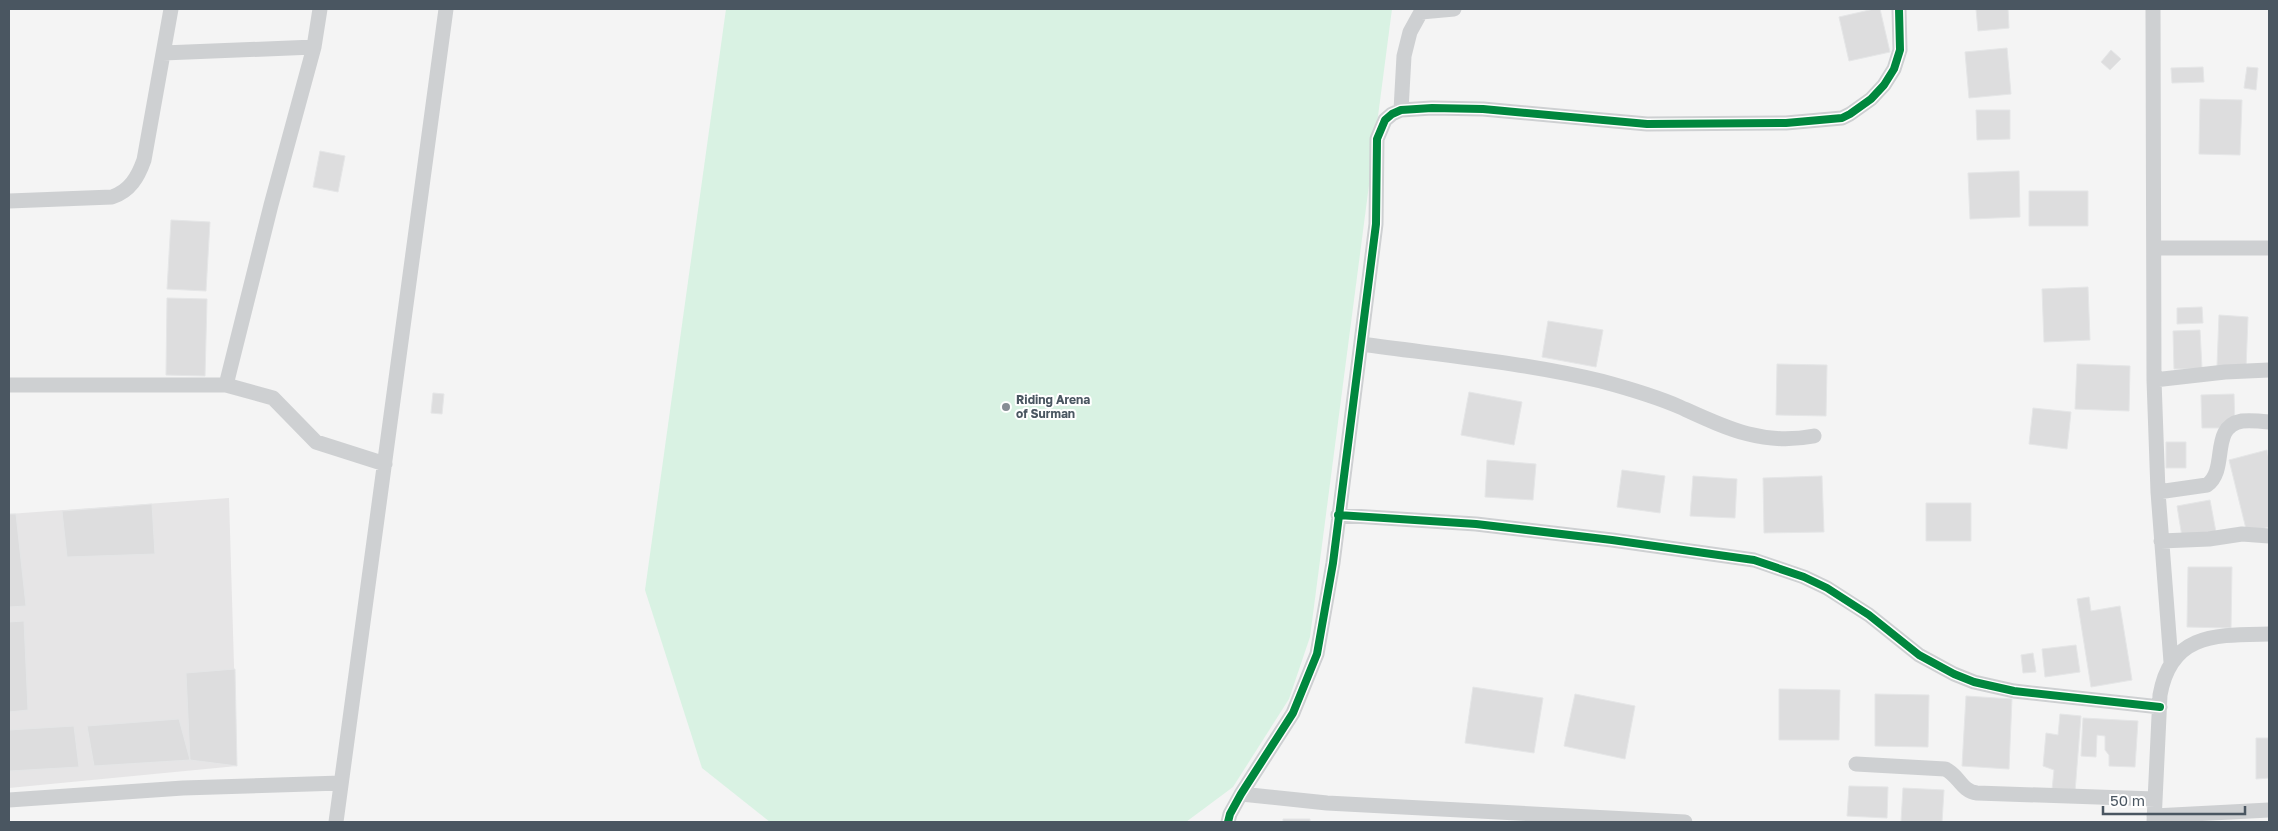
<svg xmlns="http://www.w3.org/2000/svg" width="2278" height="831" font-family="'Golos Text',sans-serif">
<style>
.education{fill:#e6e5e6}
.park{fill:#d9f2e3}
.building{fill:#ddddde;stroke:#e5e6e7}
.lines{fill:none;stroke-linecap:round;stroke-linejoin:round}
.street{stroke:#ced0d2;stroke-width:15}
.cycleway-casing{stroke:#fff;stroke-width:11}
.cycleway{stroke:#00873e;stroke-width:8}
.poi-dot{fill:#868d94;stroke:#fff;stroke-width:2}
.labels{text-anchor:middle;stroke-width:4;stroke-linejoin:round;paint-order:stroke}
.poi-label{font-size:12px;font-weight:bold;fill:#4a5661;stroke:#fff;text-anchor:start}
</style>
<rect width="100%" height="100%" fill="#f4f4f4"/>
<path class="education" d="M229 498 237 766 9 788V514Z"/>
<path class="park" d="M726 9H1392L1310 637 1289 699 1233 787 1186 822H770L702 768 645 590Z"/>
<path class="building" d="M1874 9H1880L1890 52 1849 61 1839 17Z
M1976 9H2008L2009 28 1978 31Z
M2007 48 2011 94 1969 98 1965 52Z
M2111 50 2121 59 2110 70 2101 62Z
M2203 67 2204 82 2172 83 2171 68Z
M2247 67 2258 68 2256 90 2244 88Z
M2200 99 2242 100 2240 155 2199 154Z
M1976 110H2010V139L1977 140Z
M320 151 345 156 338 192 313 187Z
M2019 171 2020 217 1970 219 1968 173Z
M2029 191H2088V226H2029Z
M171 220 210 222 206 291 167 289Z
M2088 287 2090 340 2044 342 2042 289Z
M167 298 207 299 205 376 166 375Z
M2202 307 2203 323 2177 324V308Z
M2219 315 2248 317 2246 368 2217 366Z
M1548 321 1603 330 1596 367 1542 357Z
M2200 330 2202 369H2174L2173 331Z
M1777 364 1827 365 1826 416 1776 415Z
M2077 364 2130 366 2129 411 2075 409Z
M1469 392 1522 402 1514 445 1461 435Z
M433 393 444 394 442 414 431 413Z
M2234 394 2235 428H2202L2201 395Z
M2033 408 2071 412 2067 449 2029 444Z
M2166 442H2186V468H2166Z
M2267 450 2269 460V527L2247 533 2229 460Z
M1487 460 1536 464 1533 500 1485 497Z
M1622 470 1665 476 1660 513 1617 507Z
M1693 476 1737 479 1735 518 1690 516Z
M1822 476 1824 532 1764 533 1763 478Z
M2210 500 2216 532 2182 537 2177 506Z
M1926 503H1971V541H1926Z
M152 504 155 554 67 557 62 511Z
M9 514H16L26 606 9 607Z
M2188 567H2232L2231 628 2187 627Z
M2089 597 2091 611 2120 606 2132 680 2091 687 2077 599Z
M24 621 28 710 9 712V622Z
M2076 645 2080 672 2045 677 2042 649Z
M2033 653 2036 672 2023 673 2021 655Z
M235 669 237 766 190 760 186 673Z
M1473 687 1543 698 1534 753 1465 743Z
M1779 689 1840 690 1839 740H1779Z
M1575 694 1635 706 1625 759 1564 746Z
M1875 694 1929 695 1928 747 1875 746Z
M1966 696 2012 699 2009 769 1962 766Z
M2060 714 2081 716 2075 792 2052 790 2054 770 2043 766 2046 733 2058 735Z
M2083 718 2138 721 2135 767 2109 766V755L2105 750V736L2097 735 2096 757 2081 756Z
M179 719 190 760 94 766 87 726Z
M74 726 79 767 9 771V730Z
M2256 738H2269V778L2256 779Z
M1849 786 1888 787 1887 818 1847 816Z
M1903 788 1944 790 1942 822H1901Z
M1283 819H1310V822H1283Z"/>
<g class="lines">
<path class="street" d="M2153 9 2154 380 2158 492 2171 662
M163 53 314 47
M1401 110 1404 56 1410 32 1421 12 1454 9
M9 201 112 197C130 191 138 177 144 160L171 9
M2155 248H2269
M1361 344C1440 355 1522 362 1601 381 1627 388 1655 396 1680 407 1726 428 1762 446 1814 436
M2154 380 2225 372 2269 370
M9 385H226L273 398 316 442 385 464
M226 385 271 205 314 47 320 9
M2158 492 2207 485C2229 469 2209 427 2242 421 2251 420 2260 421 2269 422
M1338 515 1476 524 1612 540 1754 560 1804 577 1827 588 1869 615 1919 655 1954 674 1974 682 2014 691 2160 707
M2161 541 2209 539 2242 534 2269 536
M1856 764 1945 769C1959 775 1961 791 1977 793L2155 799
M1241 794 1327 803 1685 822
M9 800 183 788 341 783
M2154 816 2269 810
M336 822 446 9
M1228 822 1230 814 1241 794 1293 713 1317 654 1333 563 1376 224 1377 139 1385 120 1392 114 1401 110 1432 108 1483 109 1647 124 1786 123 1842 118 1850 114 1871 99 1884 85 1894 69 1900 50 1899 9
M2154 822 2160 695C2171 632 2217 635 2269 634"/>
<g class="cycleway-casing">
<path id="cycleway" d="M1338 515 1476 524 1612 540 1754 560 1804 577 1827 588 1869 615 1919 655 1954 674 1974 682 2014 691 2160 707
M1228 822 1230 814 1241 794 1293 713 1317 654 1333 563 1376 224 1377 139 1385 120 1392 114 1401 110 1432 108 1483 109 1647 124 1786 123 1842 118 1850 114 1871 99 1884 85 1894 69 1900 50 1899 9"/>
</g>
<use href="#cycleway" class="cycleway"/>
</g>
<circle class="poi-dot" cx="1006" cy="407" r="5"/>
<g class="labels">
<g class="poi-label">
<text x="1016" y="404">Riding Arena<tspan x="1016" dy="14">of Surman</tspan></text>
</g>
</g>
<rect width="2278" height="831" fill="none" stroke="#4a5661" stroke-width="20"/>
<path d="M2103 806v8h142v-8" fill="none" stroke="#4a5661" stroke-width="2.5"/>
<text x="2110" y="806" font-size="15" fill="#4a5661" stroke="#ffffff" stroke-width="4" paint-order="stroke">50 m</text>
</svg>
